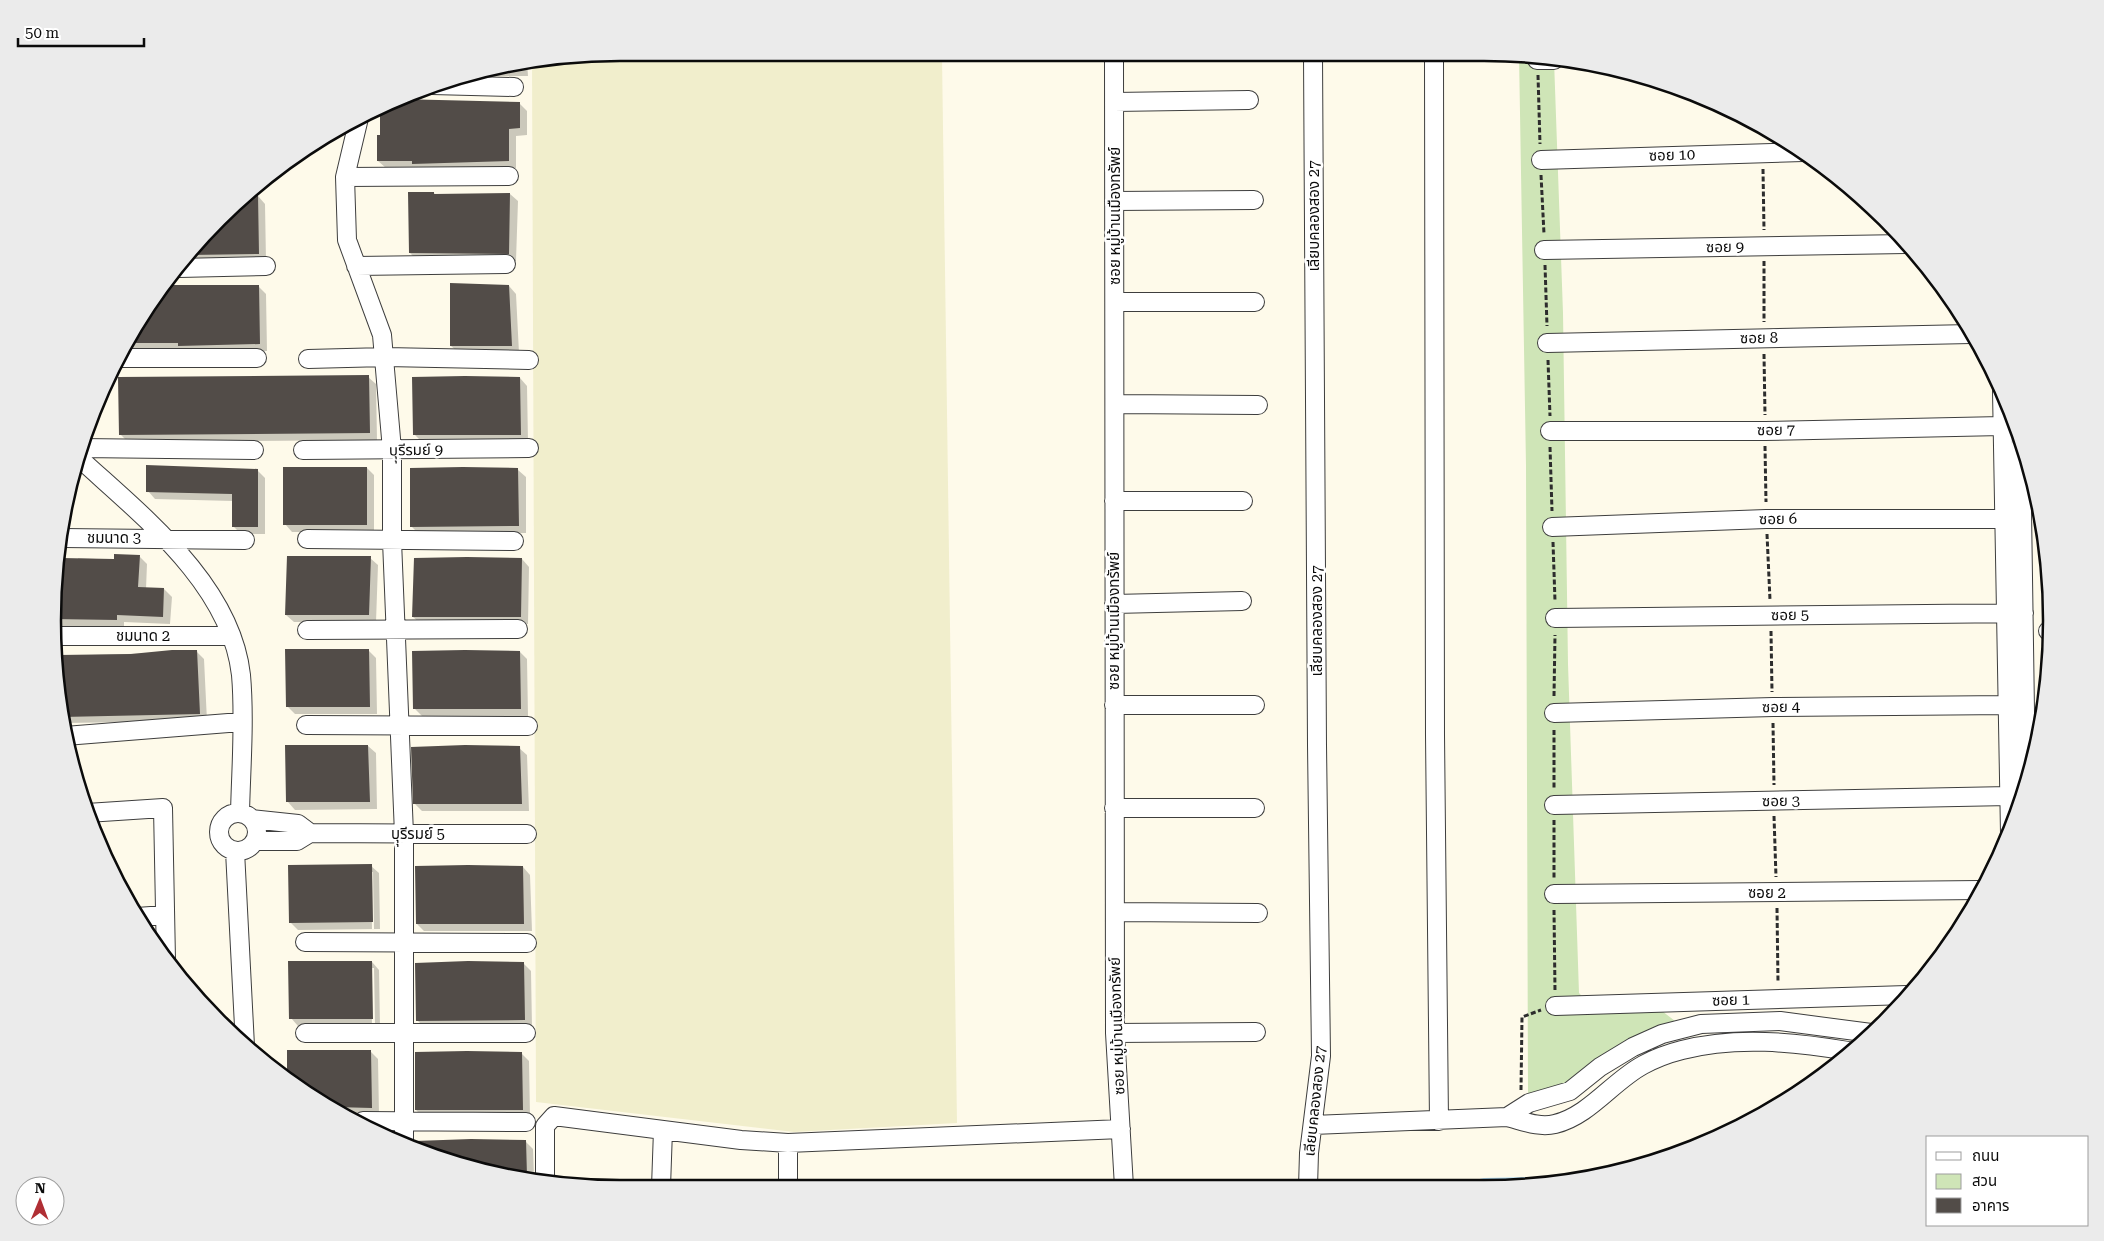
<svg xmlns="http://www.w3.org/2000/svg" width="2104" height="1241" font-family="'Roboto Serif','Noto Sans Thai',serif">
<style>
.farmland{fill:#f1eecc}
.green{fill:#cfe5b7}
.shadow{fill:#0003;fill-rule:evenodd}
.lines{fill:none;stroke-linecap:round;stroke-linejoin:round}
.canal{stroke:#b2daf1;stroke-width:18}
.building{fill:#524c48}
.minor-casing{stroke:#3e3e3e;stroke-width:20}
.path{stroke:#2d2d2d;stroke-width:3;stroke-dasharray:5 2.5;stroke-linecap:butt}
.minor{stroke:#fff;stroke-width:18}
.labels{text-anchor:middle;stroke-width:5;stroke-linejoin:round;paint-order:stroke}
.street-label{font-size:15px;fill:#0b0b0b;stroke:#fff}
.rim{fill:none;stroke:#0b0b0b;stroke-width:2.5}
</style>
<rect width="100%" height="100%" fill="#fefaea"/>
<path class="farmland" d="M942 56 957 1123 794 1132 536 1102 532 61 546 57Z"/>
<path class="green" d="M1519 54 1554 60 1563 313 1568 664 1579 993 1590 1005 1662 1011 1675 1021 1566 1087 1528 1095 1526 466Z"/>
<path class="shadow" d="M527 62 528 76H466Z
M394 101 519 103 527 111V135L516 136V168L421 171 386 168 378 161 381 136V106Z
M434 193 436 195 510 194 518 201 516 261 417 260 410 253Z
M245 196H258L265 204 266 261H184L219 219Z
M258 286 266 294 267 351 120 353 148 305Z
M509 286 516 294 519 353H459L451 346Z
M368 377 376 384 377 440 128 442 120 434Z
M520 378 527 386 528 442H422L414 434Z
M367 468 374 475V532H292L285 524Z
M257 470 265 478V534H241L233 526V501L155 499 148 491Z
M518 470 526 477V533L419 534 411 526Z
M139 556 147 564 146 589H164L172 597 170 624 124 622V627L53 626 60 560H78V558L115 560Z
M370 558 378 565 376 622H294L286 615Z
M522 559 529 567 528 624H421L413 617Z
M368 650 376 658 377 714H295L287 706Z
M197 652 204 659 207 721 63 723 56 656Z
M520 652 527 659 528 716H422L414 708Z
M368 746 376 753 377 809 295 810 288 802Z
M519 748 527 755 529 811H422L415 804Z
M371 866 379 873 380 929 298 930 290 922ZM371 872H373L374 929H372Z
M523 867 530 875 532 931H424L417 924Z
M372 962 379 970 380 1026H298L291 1018ZM371 968H374L375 1025H372Z
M523 963 531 971 532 1027 425 1028 417 1020Z
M370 1051 378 1059 379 1115H350L305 1093Z
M521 1053 529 1061 530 1117H423L416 1110Z
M419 1142H526L533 1149 534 1177 438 1158 419 1149Z"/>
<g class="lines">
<path class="canal" d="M1484 1187 1528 1186"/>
</g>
<path class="building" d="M398 99 520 102V128L509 129V161L412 164V161H377V135H380V107Z
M408 192H434V194L510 193 509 254 409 253Z
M246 195H258L259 254 189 255 219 219Z
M450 283 509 285 512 346H450Z
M164 285H259L260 344 178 346V343H126L148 305Z
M369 375 370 433 119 435 118 377Z
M465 376 520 377 521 435H413L412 377Z
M146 465 258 469V527H232V494L146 492Z
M283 467H367V525H283Z
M463 467 518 468 519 526 410 527V468Z
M114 554 140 555 138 587 164 588 163 617 117 615V620L53 619 61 558 114 559Z
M287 556H371L369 615H285Z
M467 557 522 558 521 617H412L414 558Z
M285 649H369L370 707H286Z
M172 650H197L200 714 62 717 59 655 131 654Z
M465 650 520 651 521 709H413L412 651Z
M285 745H368L370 802H286Z
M465 745 520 746 522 804H413L411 747Z
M372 864 373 922 289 923 288 865Z
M468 865 523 866 524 924H416L415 866Z
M288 961H372L373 1019H289Z
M468 961 524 962 525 1020 416 1021 415 963Z
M287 1050H371L372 1108 335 1107 305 1093 287 1079Z
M467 1051 522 1052 523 1110H415V1052Z
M471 1139 526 1140 527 1176 438 1158 414 1146 415 1141Z"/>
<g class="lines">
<g class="minor-casing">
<path id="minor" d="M1434 54 1435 735 1439 1121
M1114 55 1115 1033 1124 1187
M1537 60H1554
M432 85 514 87
M1114 102 1249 100
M359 118 345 177 347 240 382 335 392 450V541L404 834V1142
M1541 160 1803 152
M345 177 509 176
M1114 201 1254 200
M1544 250 1906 244
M356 266 506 264
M179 268 266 266
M1115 302H1255
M1547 343 1971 334
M118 358H257
M308 359 386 357 529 360
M2002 391 2010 833
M1115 404 1258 405
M1550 431H1765L2002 426
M2021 444 2026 778
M81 448 254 450
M303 450 529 448
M78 457C141 515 231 584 241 675 245 720 241 768 240 813
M1114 501H1243
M1552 527 1766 519H2004
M63 538 245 540
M307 539 514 541
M1114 604 1242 601
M1555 618 2024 613
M307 630 518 629
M2048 631H2050
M54 636H231
M1114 705H1255
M1554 713 1773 707 2008 705
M306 725 528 726
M65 736 241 722
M1554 805 2009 796
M1114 808H1255
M219 832a19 19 0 1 1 38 0a19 19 0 1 1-38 0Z
M87 813 163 808 166 960
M252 819 298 824 310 833
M256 841H297L310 833 527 834
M235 851 245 1046
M1554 894 1980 890
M1115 912 1258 913
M137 917 165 915
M305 942 527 943
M1555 1006 1907 995
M305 1033H526
M1115 1033 1256 1032
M1507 1117 1529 1103 1570 1091 1600 1067 1633 1047 1662 1034 1701 1024 1780 1021 1871 1033
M363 1121 526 1122
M1313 1125 1507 1117C1523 1121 1539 1128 1555 1124 1589 1116 1613 1081 1643 1065 1654 1059 1670 1053 1682 1050 1736 1036 1794 1042 1848 1051
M545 1180V1126L554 1116 741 1140 788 1143 1121 1129
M661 1187 663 1130
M788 1187V1143
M1308 1187 1309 1153 1321 1056 1317 745 1313 55"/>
</g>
<path class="path" d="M1538 75 1540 144
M1763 169 1764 230
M1541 175 1544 234
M1764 261V322
M1545 265 1547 326
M1764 354 1765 415
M1548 360 1550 416
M1765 446 1766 502
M1550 447 1552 511
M1767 534 1770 600
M1553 542 1555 601
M1771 631 1772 692
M1554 696 1555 635
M1773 723 1774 785
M1554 730V789
M1774 816 1776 877
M1554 820V879
M1777 908 1778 982
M1554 910 1555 991
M1521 1090 1522 1017 1541 1010"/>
<use href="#minor" class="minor"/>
</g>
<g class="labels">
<g class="street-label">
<text transform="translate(1672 155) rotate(-2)" y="5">ซอย 10</text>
<text transform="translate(1115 216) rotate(-90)" y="5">ซอย หมู่บ้านเมืองทรัพย์</text>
<text transform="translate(1314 216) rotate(-90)" y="5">เลียบคลองสอง 27</text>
<text transform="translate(1725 247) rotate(-1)" y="5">ซอย 9</text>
<text transform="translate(1759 338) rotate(-1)" y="5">ซอย 8</text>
<text transform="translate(1776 430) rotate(-1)" y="5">ซอย 7</text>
<text transform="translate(416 450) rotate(-1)" y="5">บุุรีรมย์ 9</text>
<text transform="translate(1778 519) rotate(-1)" y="5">ซอย 6</text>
<text x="114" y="543">ชมนาด 3</text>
<text transform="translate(1790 615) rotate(-1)" y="5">ซอย 5</text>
<text transform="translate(1114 621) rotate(-90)" y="5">ซอย หมู่บ้านเมืองทรัพย์</text>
<text transform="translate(1317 621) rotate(-90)" y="5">เลียบคลองสอง 27</text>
<text x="143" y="641">ชมนาด 2</text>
<text transform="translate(1781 707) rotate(-1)" y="5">ซอย 4</text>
<text transform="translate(1781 801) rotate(-1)" y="5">ซอย 3</text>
<text x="418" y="839">บุุรีรมย์ 5</text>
<text x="1767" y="898">ซอย 2</text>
<text transform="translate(1731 1000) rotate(-2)" y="5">ซอย 1</text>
<text transform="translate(1117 1026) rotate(-92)" y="5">ซอย หมู่บ้านเมืองทรัพย์</text>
<text transform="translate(1315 1101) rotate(-84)" y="5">เลียบคลองสอง 27</text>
</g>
</g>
<path d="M0 0H2104V1241H0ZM620 61H1484A559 559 0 0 1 2043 620V621A559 559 0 0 1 1484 1180H620A559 559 0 0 1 61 621V620A559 559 0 0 1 620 61Z" fill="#ebebeb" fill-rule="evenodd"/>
<path class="rim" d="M620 61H1484A559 559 0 0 1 2043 620V621A559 559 0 0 1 1484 1180H620A559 559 0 0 1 61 621V620A559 559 0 0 1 620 61Z"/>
<rect x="1926" y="1136" width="162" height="90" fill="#ffffff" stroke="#9d9d9d"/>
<rect x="1936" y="1152" width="25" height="8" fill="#ffffff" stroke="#9d9d9d"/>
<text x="1972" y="1161" font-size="15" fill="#0b0b0b">ถนน</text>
<rect x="1936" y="1174" width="25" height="15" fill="#cfe5b7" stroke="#9d9d9d"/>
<text x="1972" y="1186" font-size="15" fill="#0b0b0b">สวน</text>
<rect x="1936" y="1198" width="25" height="15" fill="#524c48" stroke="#9d9d9d"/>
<text x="1972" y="1211" font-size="15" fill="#0b0b0b">อาคาร</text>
<g transform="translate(40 1201) rotate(1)"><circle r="24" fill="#ffffff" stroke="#9d9d9d"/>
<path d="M0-4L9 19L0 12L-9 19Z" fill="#b02e34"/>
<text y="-8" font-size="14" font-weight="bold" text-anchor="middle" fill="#0b0b0b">N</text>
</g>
<path d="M18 38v8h126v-8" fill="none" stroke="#0b0b0b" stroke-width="2.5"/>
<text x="25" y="38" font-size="15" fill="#0b0b0b" stroke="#ffffff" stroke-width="4" paint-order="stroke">50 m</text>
</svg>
